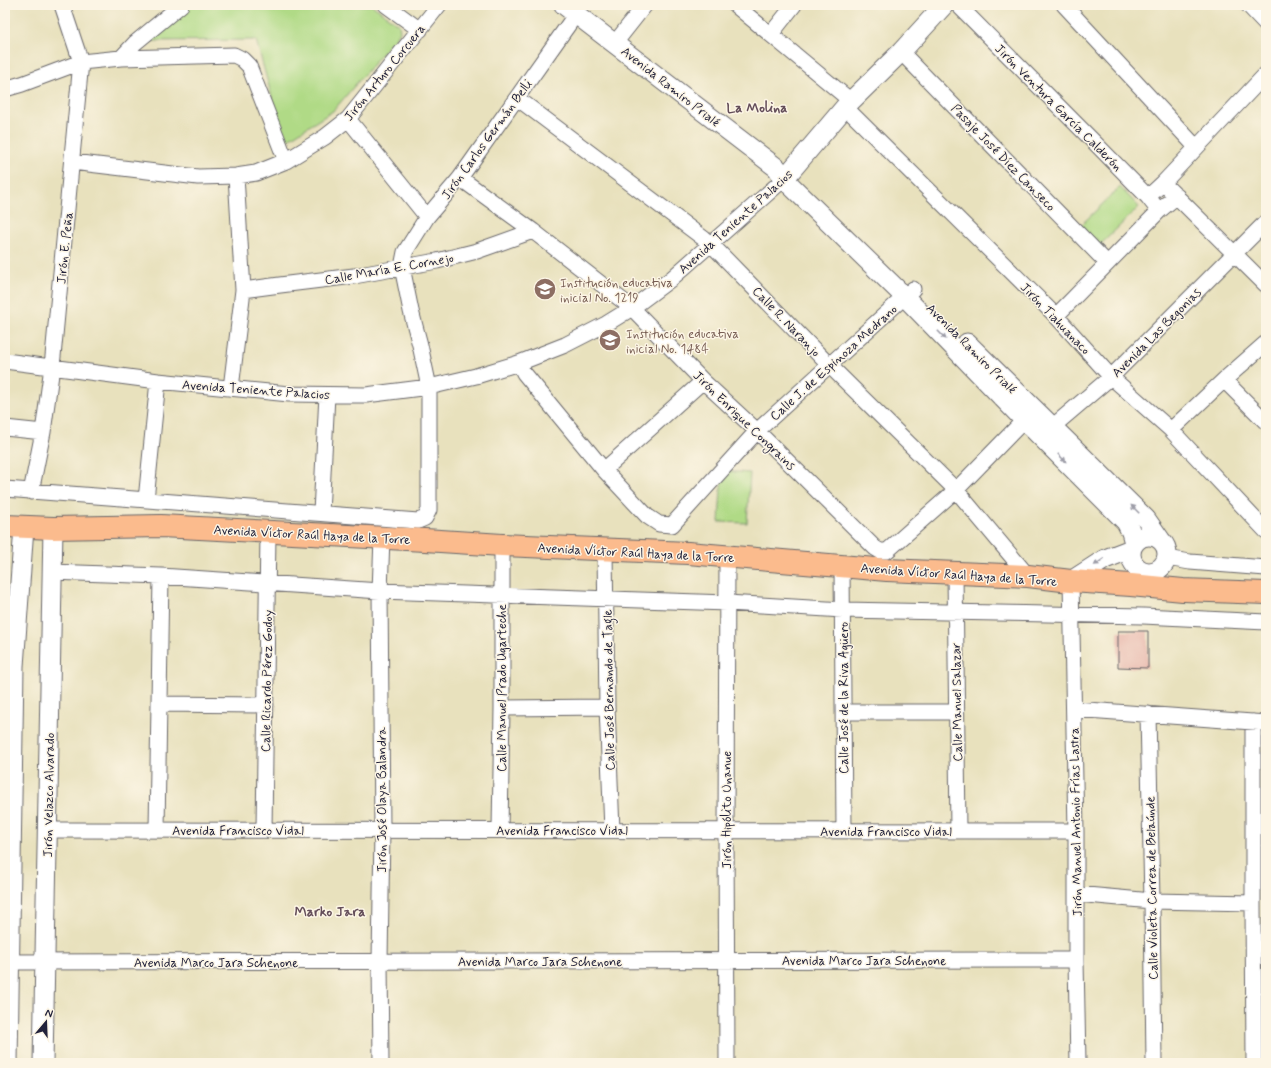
<svg xmlns="http://www.w3.org/2000/svg" width="1271" height="1068" font-family="Mynerve,sans-serif">
<style>
.green{fill:#b0da86;stroke:#697e60}
.building{fill:#e09f95}
.lines{fill:none;stroke-linecap:round;stroke-linejoin:round}
.minor-casing{stroke:#676568;stroke-width:17}
.tertiary-casing{stroke:#676568;stroke-width:21}
.primary-casing{stroke:#676568;stroke-width:24}
.minor{stroke:#fff;stroke-width:15}
.tertiary{stroke:#fff;stroke-width:19}
.primary{stroke:#fbbb8d;stroke-width:22}
.oneway{fill:#9c9ca7}
.labels{text-anchor:middle;stroke-width:3;stroke-linejoin:round;paint-order:stroke}
.street-label{font-size:13px;fill:#22223b;stroke:#fcf5e5}
.education-label{font-size:13px;fill:#785e54;stroke:#fcf5e5;text-anchor:start}
.neighbourhood-label{font-size:14px;font-weight:bold;fill:#644e5a;stroke:#fcf5e5}
</style>
<rect width="100%" height="100%" fill="#fcf5e5"/>
<filter id="ink" filterUnits="userSpaceOnUse"><feTurbulence type="fractalNoise" baseFrequency=".025" numOctaves="2"/><feDisplacementMap in="SourceGraphic" scale="8" xChannelSelector="R" yChannelSelector="G"/><feConvolveMatrix kernelMatrix="1 2 1 2 8 2 1 2 1" color-interpolation-filters="sRGB"/></filter>
<filter id="wash" filterUnits="userSpaceOnUse"><feTurbulence type="fractalNoise" baseFrequency=".012" numOctaves="4" result="noise"/><feDisplacementMap in="SourceGraphic" scale="16" xChannelSelector="R" yChannelSelector="G"/><feGaussianBlur stdDeviation="0.9" result="paint"/><feColorMatrix in="noise" values="0 0 0 0 0 0 0 0 0 0 0 0 0 0 0 0 0 1.4 0 .05"/><feComposite in="paint" operator="in"/></filter>
<g filter="url(#wash)">
<rect width="100%" height="100%" fill="#e8e1bd"/>
<path class="green" d="M177 5H372L399 25 400 31 397 36 333 111 287 140 283 137 256 40 145 41Z
M1120 187 1139 207 1098 247 1078 228Z
M722 471 750 473 747 523 719 522Z"/>
<g id="blocks">
<path class="building" d="M1118 631H1148V668L1118 667Z"/>
</g>
</g>
<g filter="url(#ink)">
<use href="#blocks" fill-opacity="0" stroke="#676568" stroke-width="1"/>
<g class="lines">
<g class="minor-casing">
<path id="minor" d="M386 5 420 30
M735 5 851 101
M958 5 1096 144 1148 197 1159 211
M1064 5 1196 147
M1248 5 1266 24
M771 34 794 5
M615 43 645 5
M901 52 1107 263
M121 58 135 43 181 5
M5 89 22 84 81 62 121 58 234 55 242 59 249 66 286 161
M517 98 711 244 829 365 956 490 1028 576
M845 107 1056 316 1111 377 1171 430 1266 531
M348 119 427 217
M72 162 198 177 236 176 256 173 286 161 325 137 348 119 439 5
M460 178 533 231 632 308 703 381 757 431 875 548 880 551H887L956 490 1032 412
M1169 189 1266 285
M1148 197 1163 183 1266 74
M243 290 280 285 354 276 437 261 477 251 533 231
M1056 316 1159 211 1177 196
M5 361 158 381 289 394 366 395 429 387 476 376 519 363 565 345 606 324 632 308 671 279 784 179
M519 363 524 373 604 470 647 516 659 524 672 525 757 431 913 289
M1224 380 1266 422
M231 388 243 290 236 176
M5 428 43 432
M1171 430 1224 380 1266 343
M1044 434 1111 377 1266 222
M604 470 703 381
M5 489 418 521 425 518 429 510V387L420 345 411 311 402 267 405 252 427 217 460 178 576 14
M31 492 43 432 52 367 81 62 62 5
M146 500 158 381
M321 513 327 395
M605 550 607 707 612 830
M727 556 726 831 727 1063
M1167 558 1190 562 1266 568
M842 566 844 831
M51 572 161 576 380 591 727 603 843 610 1143 616 1266 622
M955 573 958 831
M1071 581 1076 831V960L1078 1063
M159 704 266 705
M502 708 607 707
M1074 709 1266 723
M844 712H956
M1148 714 1152 901 1154 1063
M1253 722V903L1254 1063
M47 830 1076 831
M157 830 161 576
M264 830 268 532
M500 830 502 708V545
M1076 894 1152 901 1253 903
M5 962 1076 960
M381 1063 380 961 382 830 380 591 382 538"/>
</g>
<g class="tertiary-casing">
<path id="tertiary" d="M564 5 777 168 784 179 905 297 1024 420 1126 522 1131 532 1134 543
M784 179 845 107 901 52 944 5
M967 343 1146 519 1160 539
M1131 554a18 18 0 1 1 36 0a18 18 0 1 1-36 0Z
M1071 581 1105 559 1131 549
M8 1063 14 666 24 527
M43 1063 53 528"/>
</g>
<g class="primary-casing">
<path id="primary" d="M5 526 53 528 161 526 425 540 502 545 688 553 887 570 1028 576 1071 581 1131 585 1183 590 1266 593"/>
</g>
<use href="#minor" class="minor"/>
<use href="#tertiary" class="tertiary"/>
<use href="#primary" class="primary"/>
</g>
<defs><path id="oneway-solid" d="M-6-.8H1V-3.2L6.5 0L1 3.2V.8H-6Z"/></defs>
<g class="oneway">
<use href="#oneway-solid" transform="translate(942 335) rotate(46)"/>
<use href="#oneway-solid" transform="translate(1062 458) rotate(45)"/>
<use href="#oneway-solid" transform="translate(1135 509) rotate(-135)"/>
<use href="#oneway-solid" transform="translate(1099 562) rotate(146)"/>
</g>
</g>
<defs>
<g id="school-disc" transform="scale(1.15)"><circle r="9.5" fill="#8d6e63" stroke="#fcf5e5"/><path d="M0-5L7-2L0 1L-7-2ZM-4 1L0 2.5L4 1V4Q0 6-4 4Z" fill="#fff"/></g>
</defs>
<g fill-rule="evenodd">
<use href="#school-disc" x="545" y="289"/>
<use href="#school-disc" x="610" y="340"/>
</g>
<g class="labels">
<g class="street-label">
<text transform="translate(384 72) rotate(-51)" y="5">Jirón Arturo Corcuera</text>
<text transform="translate(671 86) rotate(38)" y="5">Avenida Ramiro Prialé</text>
<text transform="translate(1059 107) rotate(45)" y="5">Jirón Ventura García Calderón</text>
<text transform="translate(486 139) rotate(-54)" y="5">Jirón Carlos Germán Belli</text>
<text transform="translate(1004 157) rotate(46)" y="5">Pasaje José Díez Canseco</text>
<text transform="translate(735 221) rotate(-42)" y="5">Avenida Teniente Palacios</text>
<text transform="translate(64 248) rotate(-84)" y="5">Jirón E. Peña</text>
<text transform="translate(389 268) rotate(-10)" y="5">Calle María E. Cornejo</text>
<text transform="translate(1056 318) rotate(46)" y="5">Jirón Tiahuanaco</text>
<text transform="translate(787 321) rotate(46)" y="5">Calle R. Naranjo</text>
<text transform="translate(1156 332) rotate(-45)" y="5">Avenida Las Begonias</text>
<text transform="translate(972 348) rotate(45)" y="5">Avenida Ramiro Prialé</text>
<text transform="translate(833 362) rotate(-42)" y="5">Calle J. de Espinoza Medrano</text>
<text transform="translate(256 389) rotate(4)" y="5">Avenida Teniente Palacios</text>
<text transform="translate(745 420) rotate(44)" y="5">Jirón Enrique Congrains</text>
<text transform="translate(312 534) rotate(3)" y="5">Avenida Víctor Raúl Haya de la Torre</text>
<text transform="translate(636 552) rotate(3)" y="5">Avenida Víctor Raúl Haya de la Torre</text>
<text transform="translate(959 574) rotate(4)" y="5">Avenida Víctor Raúl Haya de la Torre</text>
<text transform="translate(266 681) rotate(-89)" y="5">Calle Ricardo Pérez Godoy</text>
<text transform="translate(501 688) rotate(-90)" y="5">Calle Manuel Prado Ugarteche</text>
<text transform="translate(608 690) rotate(-91)" y="5">Calle José Bernando de Tagle</text>
<text transform="translate(843 698) rotate(-90)" y="5">Calle José de la Riva Agüero</text>
<text transform="translate(956 702) rotate(-91)" y="5">Calle Manuel Salazar</text>
<text transform="translate(48 795) rotate(-89)" y="5">Jirón Velazco Alvarado</text>
<text transform="translate(381 800) rotate(-90)" y="5">Jirón José Olaya Balandra</text>
<text transform="translate(726 810) rotate(-90)" y="5">Jirón Hipólito Unanue</text>
<text transform="translate(1075 822) rotate(-91)" y="5">Jirón Manuel Antonio Frías Lastra</text>
<text x="238" y="835">Avenida Francisco Vidal</text>
<text x="562" y="835">Avenida Francisco Vidal</text>
<text x="886" y="836">Avenida Francisco Vidal</text>
<text transform="translate(1151 888) rotate(-91)" y="5">Calle Violeta Correa de Belaúnde</text>
<text x="864" y="965">Avenida Marco Jara Schenone</text>
<text x="540" y="966">Avenida Marco Jara Schenone</text>
<text x="216" y="967">Avenida Marco Jara Schenone</text>
</g>
<g class="education-label">
<text x="560" y="287">Institución educativa<tspan x="560" dy="15">inicial No. 1219</tspan></text>
<text x="626" y="338">Institución educativa<tspan x="626" dy="15">inicial No. 1484</tspan></text>
</g>
<g class="neighbourhood-label">
<text x="757" y="112">La Molina</text>
<text x="330" y="916">Marko Jara</text>
</g>
</g>
<rect width="1271" height="1068" fill="none" stroke="#fcf5e5" stroke-width="20"/>
<g transform="translate(46 1022) rotate(19)" stroke="#fcf5e5" stroke-width="3" paint-order="stroke">
<path d="M0-3L7 15L0 10L-7 15Z" fill="#22223b"/>
<text y="-6" font-size="11" font-weight="bold" text-anchor="middle" fill="#22223b">N</text>
</g>
</svg>
